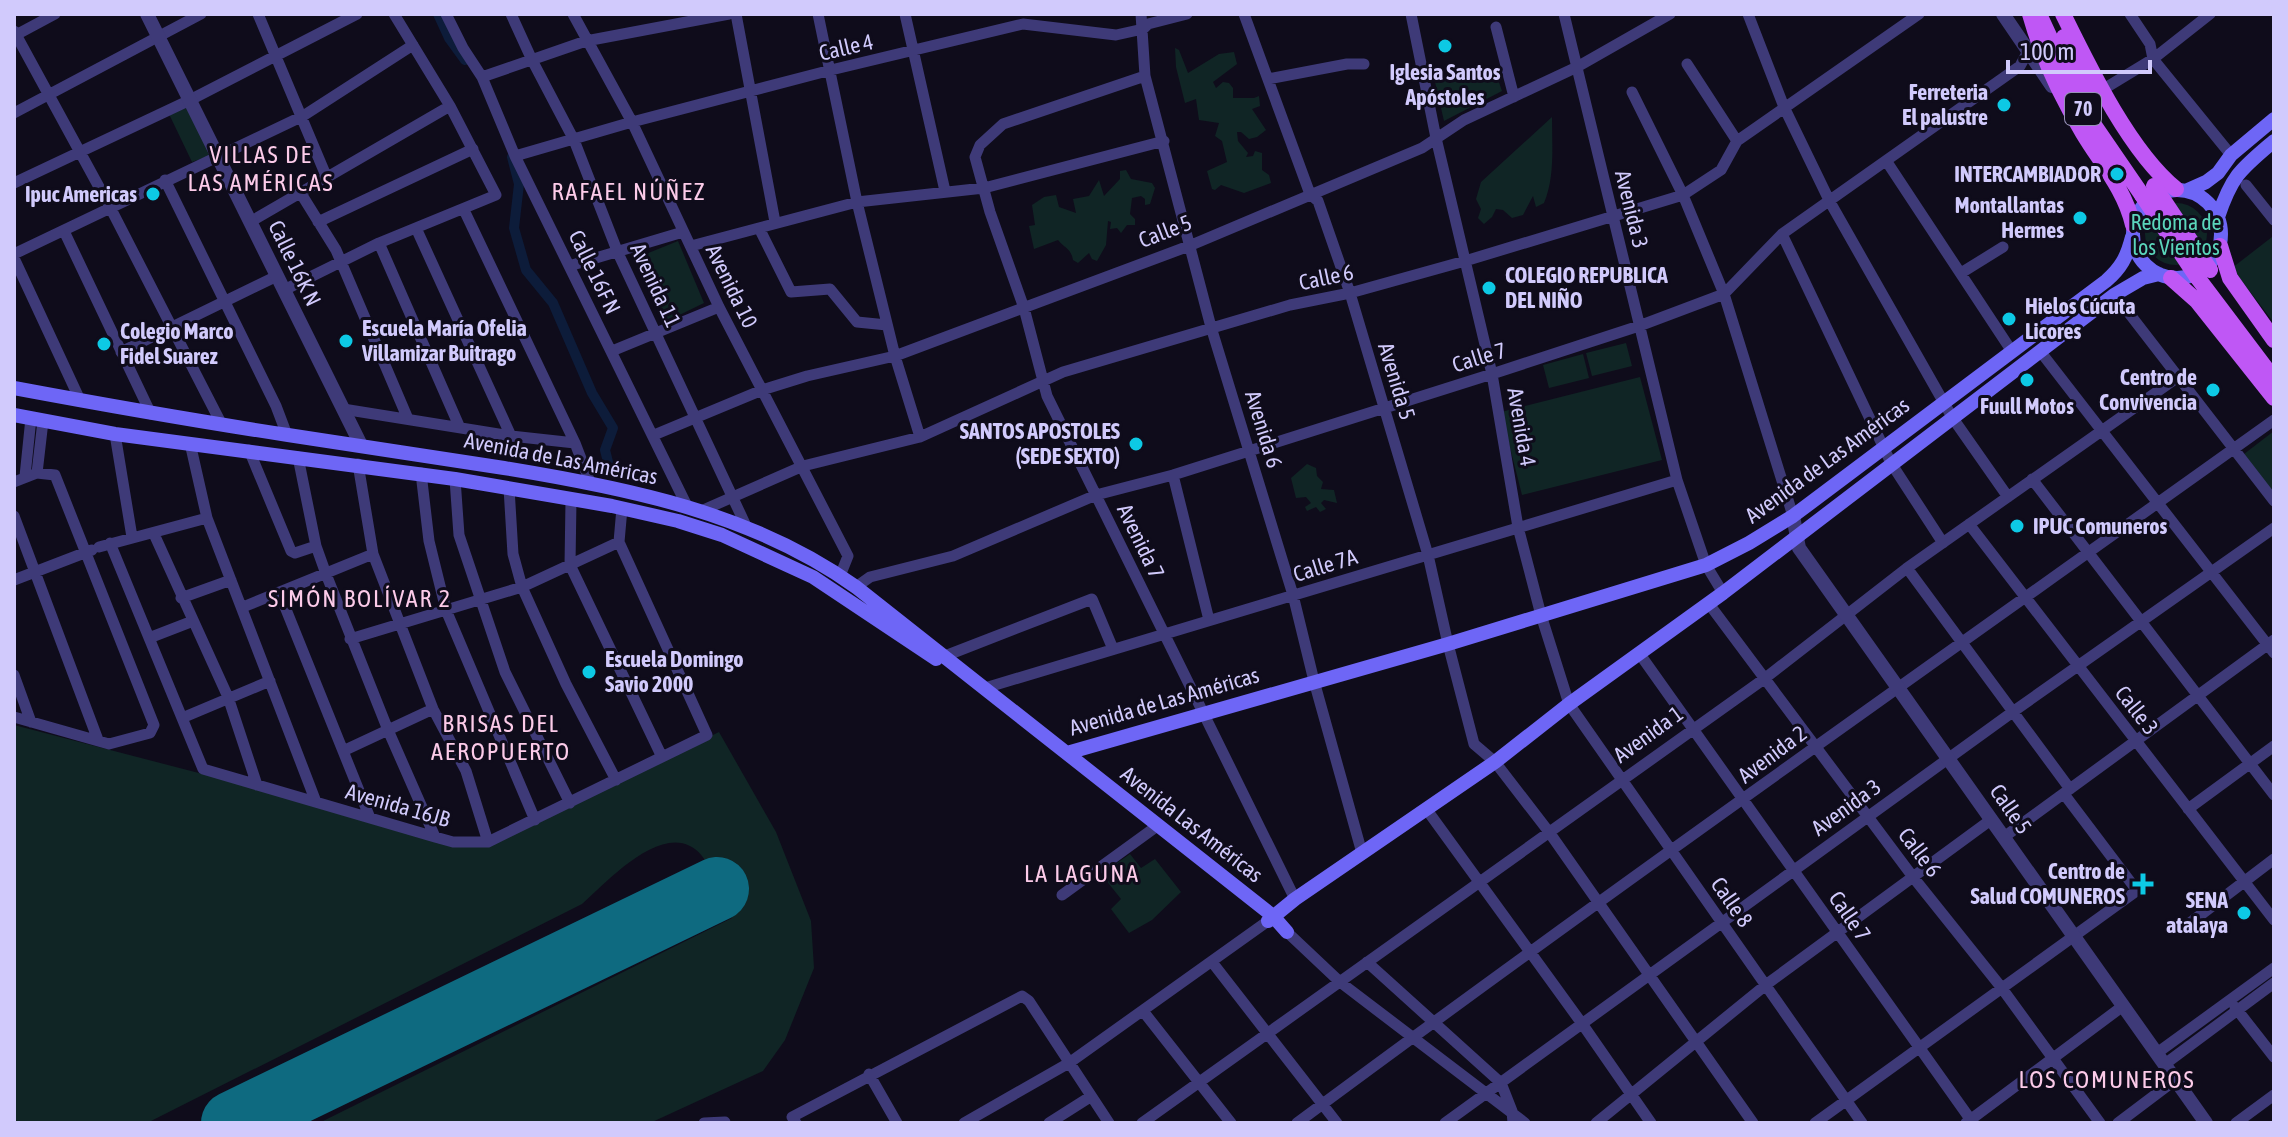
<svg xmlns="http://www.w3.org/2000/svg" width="2288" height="1137" font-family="'Asap Condensed',sans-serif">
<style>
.green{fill:#102525}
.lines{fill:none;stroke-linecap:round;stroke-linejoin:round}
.canal{stroke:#0d1c3a;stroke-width:10}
.runway{stroke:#0e6a80;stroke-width:64}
.minor{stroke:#3e3a78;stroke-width:11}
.tertiary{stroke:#3e3a78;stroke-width:14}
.secondary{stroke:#6e66f6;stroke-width:14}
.primary{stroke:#bf57f5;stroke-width:16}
.primary-bridge{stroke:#bf57f5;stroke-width:16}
.poi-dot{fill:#0dc9e5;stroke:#0f0c1b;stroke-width:3}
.labels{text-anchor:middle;stroke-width:6;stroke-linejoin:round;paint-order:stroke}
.shield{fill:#0f0c1b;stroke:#9791b8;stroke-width:2}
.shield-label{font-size:20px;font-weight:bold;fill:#d1cafc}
.street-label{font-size:22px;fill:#d1cafc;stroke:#0f0c1b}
.poi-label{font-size:22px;font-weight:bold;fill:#d1cafc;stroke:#0f0c1b;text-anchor:end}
.park-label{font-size:22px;fill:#5bd6bb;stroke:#0f0c1b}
.neighbourhood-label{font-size:24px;letter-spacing:2px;fill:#fccbe9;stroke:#0f0c1b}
</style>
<rect width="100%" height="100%" fill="#0f0c1b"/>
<path class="green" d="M1175 48 1179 50 1188 73 1219 54 1234 52 1237 64 1213 82 1216 88 1223 82 1229 83 1233 88V98H1254L1259 96 1260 106 1252 109 1266 130 1257 137 1249 139 1241 132H1237L1238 141 1248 153 1246 157 1253 156 1255 151 1262 153V170L1269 175 1271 183 1244 193 1221 185 1215 190 1212 189 1207 171 1227 162 1222 141 1215 136 1219 123 1199 120 1196 99 1185 103 1176 67Z
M1494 68 1502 91 1444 121 1435 82Z
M187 107 212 155 192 162 169 114Z
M1552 117C1552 146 1555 177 1544 203L1536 207 1533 196 1523 215 1512 218 1503 210 1496 209 1492 217 1484 224 1478 218 1481 209 1476 199 1481 182Z
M1126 170 1131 179 1152 183 1155 188 1150 204 1145 205V199L1141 196 1132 198 1130 214 1135 219V225H1127L1121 233 1117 228 1110 229 1111 222 1108 221 1106 245 1097 261 1092 259 1089 253 1078 263 1073 260C1071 248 1064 248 1058 240L1034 249 1029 226 1035 225 1032 205 1044 197 1056 195 1059 207 1076 213 1073 199 1089 196 1099 180 1104 196 1120 179V171Z
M2145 234a31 31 0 1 1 62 0a31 31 0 1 1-62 0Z
M2272 237 2274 240V323L2232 268Z
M678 241 704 303 663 323 636 258Z
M1626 343 1632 366 1592 376 1586 353Z
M1583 354 1589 378 1549 388 1543 365Z
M1640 377 1662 460 1522 495 1501 412Z
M2274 431V494L2244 454Z
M1307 464 1316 468 1317 476 1323 482 1321 489 1334 490 1337 503 1324 500 1321 503 1326 509 1320 512 1316 507 1307 511 1305 507 1311 503 1306 497 1296 498 1291 478Z
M14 725 218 778 387 826 489 844 719 732 776 832 811 921 814 968 785 1040 763 1071 650 1123H319L732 918C726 903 711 868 702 856 668 814 607 882 582 904L147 1123H14Z
M1130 854 1141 868 1155 859 1181 892 1152 920 1129 933 1111 909 1121 899 1101 874Z"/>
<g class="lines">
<path class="canal" d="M438 14 449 38 465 60
M512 157 519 184 514 228 526 270 553 303 592 393 613 428 605 450 610 470"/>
<path class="runway" d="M233 1123 717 889"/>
<path class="minor" d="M258 14 327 178
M446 14 463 48 482 77 515 156 687 506
M511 14 532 60 574 140 618 253 747 528
M573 14 632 122 719 307 848 556 840 576
M736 14 775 222
M818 14 857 202 895 356 920 437
M905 14 945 191
M1141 14 1145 76 1211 327 1293 595 1314 681 1362 853
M1244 14 1310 194 1318 201 1350 293 1428 555 1448 644 1474 744 1495 762 1549 832 1753 1123
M1411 14 1436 138 1492 374 1518 527 1541 615 1569 704 1862 1123
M1564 14 1677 480 1706 565 1723 593
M1748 14 1784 107 1830 202 1952 417 2008 497
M2130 14 2150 44 2153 59 2231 155
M1496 27 1514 97
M14 31 111 209 221 423
M14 36 55 14
M1687 64 1737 141
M1145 76 1003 124 980 145 975 157 990 212 1024 308 1047 396 1295 899
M482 77 586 41 729 14
M1268 79 1347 64H1364
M2102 90 2153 59 2210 14
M1632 92 1683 195 1724 294 1793 516
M14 113 201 14
M515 156 632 122 831 70 1023 24 1116 35 1143 29 1148 24 1187 14
M1887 162 2011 350
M165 180 276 406 287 435
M14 183 190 100 357 14
M2246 185 2274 220
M300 192 336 250 408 419
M464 210 575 443 590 482
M250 222 450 106
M318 222 473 149
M416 228 511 436
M759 228 791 292 830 289 857 322 887 325
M64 231 151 414
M1782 234 1891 463 1943 543
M379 243 460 428
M691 246 857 202 984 188 1164 141
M14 254 303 116 413 45
M14 258 80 400
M569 266 683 232
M1961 273 2003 247
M284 290 379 243 496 195 450 106 394 14
M2118 299 2274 501
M612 351 719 307
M2040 351 2274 653
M121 352 277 276
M343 409 511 436 575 443
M115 434 132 537
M654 435 762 390 807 376 895 356 1189 246 1422 148 1464 120 1577 67 1670 14
M190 443 207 518 316 802
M249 450 291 551 295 553 316 546
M298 457 316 546 326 574 388 730 435 837
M358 464 373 554 433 709 466 771 488 842
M37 473 43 421
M421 473 429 541 446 610 535 820
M1173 475 1209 620
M25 476 31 418
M455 479 459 535 505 672 570 803
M2032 479 2274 795
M14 482 37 473 55 475 154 725 150 733 109 744 14 717
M509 488 513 554 522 587 566 684 616 780
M571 500 570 565 662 757
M701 511 803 466 920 437 1063 372 1290 305 1350 293 1465 261 1683 195 1721 170 1737 141 1919 14
M14 516 98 740
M1969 524 2274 920
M154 534 228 697 257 785
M110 543 203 769 435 837 453 842H488L707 735 619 542 622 508
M99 547 207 518
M1907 568 2070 789
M14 580 92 550
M856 587 870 577 953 556 1096 495 1173 475 1492 374 1639 326 1724 294 1782 234 2020 66 2031 46
M279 592 370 818
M181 598 231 580
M1709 604 1913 877 2001 987 2100 1123
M243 607 373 554
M149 638 193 621
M350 639 522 587 619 542
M1639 653 1973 1123
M945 656 1092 599 1113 649
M14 675 31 722
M985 688 1677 480
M182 718 270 681
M343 751 433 709
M2188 809 2274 746
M1427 810 1583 1025 1651 1123
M2004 837 2274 640
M1062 895 1153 829
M2182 929 2274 859
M1287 932 1340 982 1525 1123
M1212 962 1337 1123
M1367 962 1501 1083 1512 1111 1513 1123
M2235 1007 2274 1057
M1143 1011 1231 1123
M2157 1053 2274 968
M2165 1064 2274 983
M869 1074 897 1123
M704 1123 725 1122
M796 1123 792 1117 1022 996 1029 1001 1109 1123
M964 1123 1069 1063 1268 921
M1049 1123 1090 1097
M1142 1123 1764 679 1907 568 2178 377
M1297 1123C1619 884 1948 653 2274 420
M1445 1123 2014 711 2274 528
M1596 1123 1767 984 1992 819
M1815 1123 2135 892V888L2064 794
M1966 1123 2123 1006
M2118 1123 2175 1080
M2236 1123 2274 1095"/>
<path class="tertiary" d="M147 14 361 445
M2003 14 2052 86
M1793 516 1799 548 2206 1123"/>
<path class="secondary" d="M2133 234a44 44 0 1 1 88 0a44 44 0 1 1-88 0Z
M2188 190 2206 182 2218 173 2231 155 2274 119
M2218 217C2232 175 2241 169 2274 141
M14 388C105 405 196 421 288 435 360 446 432 457 504 468 627 488 753 513 856 587L1273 916 1287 932
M14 415 115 434 455 479 612 506 678 521 722 535 813 577 936 659
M1067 753 1448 644 1706 565 1749 543 1793 516 2106 281C2121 268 2127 257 2132 237
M1268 921 1295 899 1495 762 1569 704 1723 593 2114 295 2143 278 2159 274"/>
<path class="primary" d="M2030 14C2042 57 2060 95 2083 133 2101 163 2125 190 2133 225
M2039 14 2083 109 2142 195
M2063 14C2089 67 2130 152 2176 189
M2064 37 2092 95
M2220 246 2230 278 2274 340
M2197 277 2274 379
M2171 278 2197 301 2274 398"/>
<path class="primary-bridge" d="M2154 186 2210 270
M2142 195 2197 277"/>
</g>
<g class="poi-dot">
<circle cx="1445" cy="46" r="8"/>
<circle cx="2004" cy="105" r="8"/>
<circle cx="2117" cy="174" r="8"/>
<circle cx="153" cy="194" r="8"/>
<circle cx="2080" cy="218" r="8"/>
<circle cx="1489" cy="288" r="8"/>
<circle cx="2009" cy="319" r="8"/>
<circle cx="346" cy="341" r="8"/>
<circle cx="104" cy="344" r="8"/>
<circle cx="2027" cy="380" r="8"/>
<circle cx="2213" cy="390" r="8"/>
<circle cx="1136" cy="444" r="8"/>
<circle cx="2017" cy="526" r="8"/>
<circle cx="589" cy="672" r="8"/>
<path d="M2139 872h8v8h8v8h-8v8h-8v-8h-8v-8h8z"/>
<circle cx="2244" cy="913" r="8"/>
</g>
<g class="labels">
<rect class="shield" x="2065" y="93" width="36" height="32" rx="6"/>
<g class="shield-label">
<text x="2083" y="116">70</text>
</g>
<g class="street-label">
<text transform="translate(846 47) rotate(-13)" y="8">Calle 4</text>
<text transform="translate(1632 209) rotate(76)" y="8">Avenida 3</text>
<text transform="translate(1165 231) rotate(-21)" y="8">Calle 5</text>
<text transform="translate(295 263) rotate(64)" y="8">Calle 16K N</text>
<text transform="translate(595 272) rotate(64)" y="8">Calle 16F N</text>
<text transform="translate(1326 277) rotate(-12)" y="8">Calle 6</text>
<text transform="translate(656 285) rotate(65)" y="8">Avenida 11</text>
<text transform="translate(732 286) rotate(64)" y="8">Avenida 10</text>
<text transform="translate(1479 357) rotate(-17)" y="8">Calle 7</text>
<text transform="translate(1397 381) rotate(73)" y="8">Avenida 5</text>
<text transform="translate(1522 427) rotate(80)" y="8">Avenida 4</text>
<text transform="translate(1264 429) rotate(73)" y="8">Avenida 6</text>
<text transform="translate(561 458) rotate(11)" y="8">Avenida de Las Américas</text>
<text transform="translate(1827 460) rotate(-36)" y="8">Avenida de Las Américas</text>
<text transform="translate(1141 541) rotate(64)" y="8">Avenida 7</text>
<text transform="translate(1325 565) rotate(-17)" y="8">Calle 7A</text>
<text transform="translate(1164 701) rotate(-16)" y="8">Avenida de Las Américas</text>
<text transform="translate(2137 710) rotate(52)" y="8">Calle 3</text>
<text transform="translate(1648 734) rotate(-36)" y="8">Avenida 1</text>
<text transform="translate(1772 754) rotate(-37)" y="8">Avenida 2</text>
<text transform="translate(398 805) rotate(16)" y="8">Avenida 16JB</text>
<text transform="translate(1846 807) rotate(-36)" y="8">Avenida 3</text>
<text transform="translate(2011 809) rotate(55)" y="8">Calle 5</text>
<text transform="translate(1192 824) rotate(38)" y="8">Avenida Las Américas</text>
<text transform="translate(1920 852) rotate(53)" y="8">Calle 6</text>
<text transform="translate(1732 902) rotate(55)" y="8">Calle 8</text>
<text transform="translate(1850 916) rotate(55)" y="8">Calle 7</text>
</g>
<g class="poi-label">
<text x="1445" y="80" text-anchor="middle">Iglesia Santos<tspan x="1445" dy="25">Apóstoles</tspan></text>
<text x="1988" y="100">Ferreteria<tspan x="1988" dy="25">El palustre</tspan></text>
<text x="2101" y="182">INTERCAMBIADOR</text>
<text x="137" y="202">Ipuc Americas</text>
<text x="2064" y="213">Montallantas<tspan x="2064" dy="25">Hermes</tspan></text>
<text x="1505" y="283" text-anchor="start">COLEGIO REPUBLICA<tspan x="1505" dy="25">DEL NIÑO</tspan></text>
<text x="2025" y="314" text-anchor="start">Hielos Cúcuta<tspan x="2025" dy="25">Licores</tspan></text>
<text x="362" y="336" text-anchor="start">Escuela María Ofelia<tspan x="362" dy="25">Villamizar Buitrago</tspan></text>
<text x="120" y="339" text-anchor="start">Colegio Marco<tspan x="120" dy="25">Fidel Suarez</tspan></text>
<text x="2197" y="385">Centro de<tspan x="2197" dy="25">Convivencia</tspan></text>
<text x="2027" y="414" text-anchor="middle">Fuull Motos</text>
<text x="1120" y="439">SANTOS APOSTOLES<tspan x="1120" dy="25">(SEDE SEXTO)</tspan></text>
<text x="2033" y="534" text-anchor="start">IPUC Comuneros</text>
<text x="605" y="667" text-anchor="start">Escuela Domingo<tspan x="605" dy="25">Savio 2000</tspan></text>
<text x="2125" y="879">Centro de<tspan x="2125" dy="25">Salud COMUNEROS</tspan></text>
<text x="2228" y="908">SENA<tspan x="2228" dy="25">atalaya</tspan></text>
</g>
<g class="park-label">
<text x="2176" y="230">Redoma de<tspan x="2176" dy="25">los Vientos</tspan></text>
</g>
<g class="neighbourhood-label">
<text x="261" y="163">VILLAS DE<tspan x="261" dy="28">LAS AMÉRICAS</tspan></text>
<text x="629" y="200">RAFAEL NÚÑEZ</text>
<text x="360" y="607">SIMÓN BOLÍVAR 2</text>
<text x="501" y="732">BRISAS DEL<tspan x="501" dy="28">AEROPUERTO</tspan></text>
<text x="1082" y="882">LA LAGUNA</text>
<text x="2107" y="1088">LOS COMUNEROS</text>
</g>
</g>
<rect width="2288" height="1137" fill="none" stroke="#d1cafc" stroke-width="32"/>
<path d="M2008 60v12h142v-12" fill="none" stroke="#d1cafc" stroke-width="4"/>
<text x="2020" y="60" font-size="24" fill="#d1cafc" stroke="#0f0c1b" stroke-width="6" paint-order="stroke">100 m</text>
</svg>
